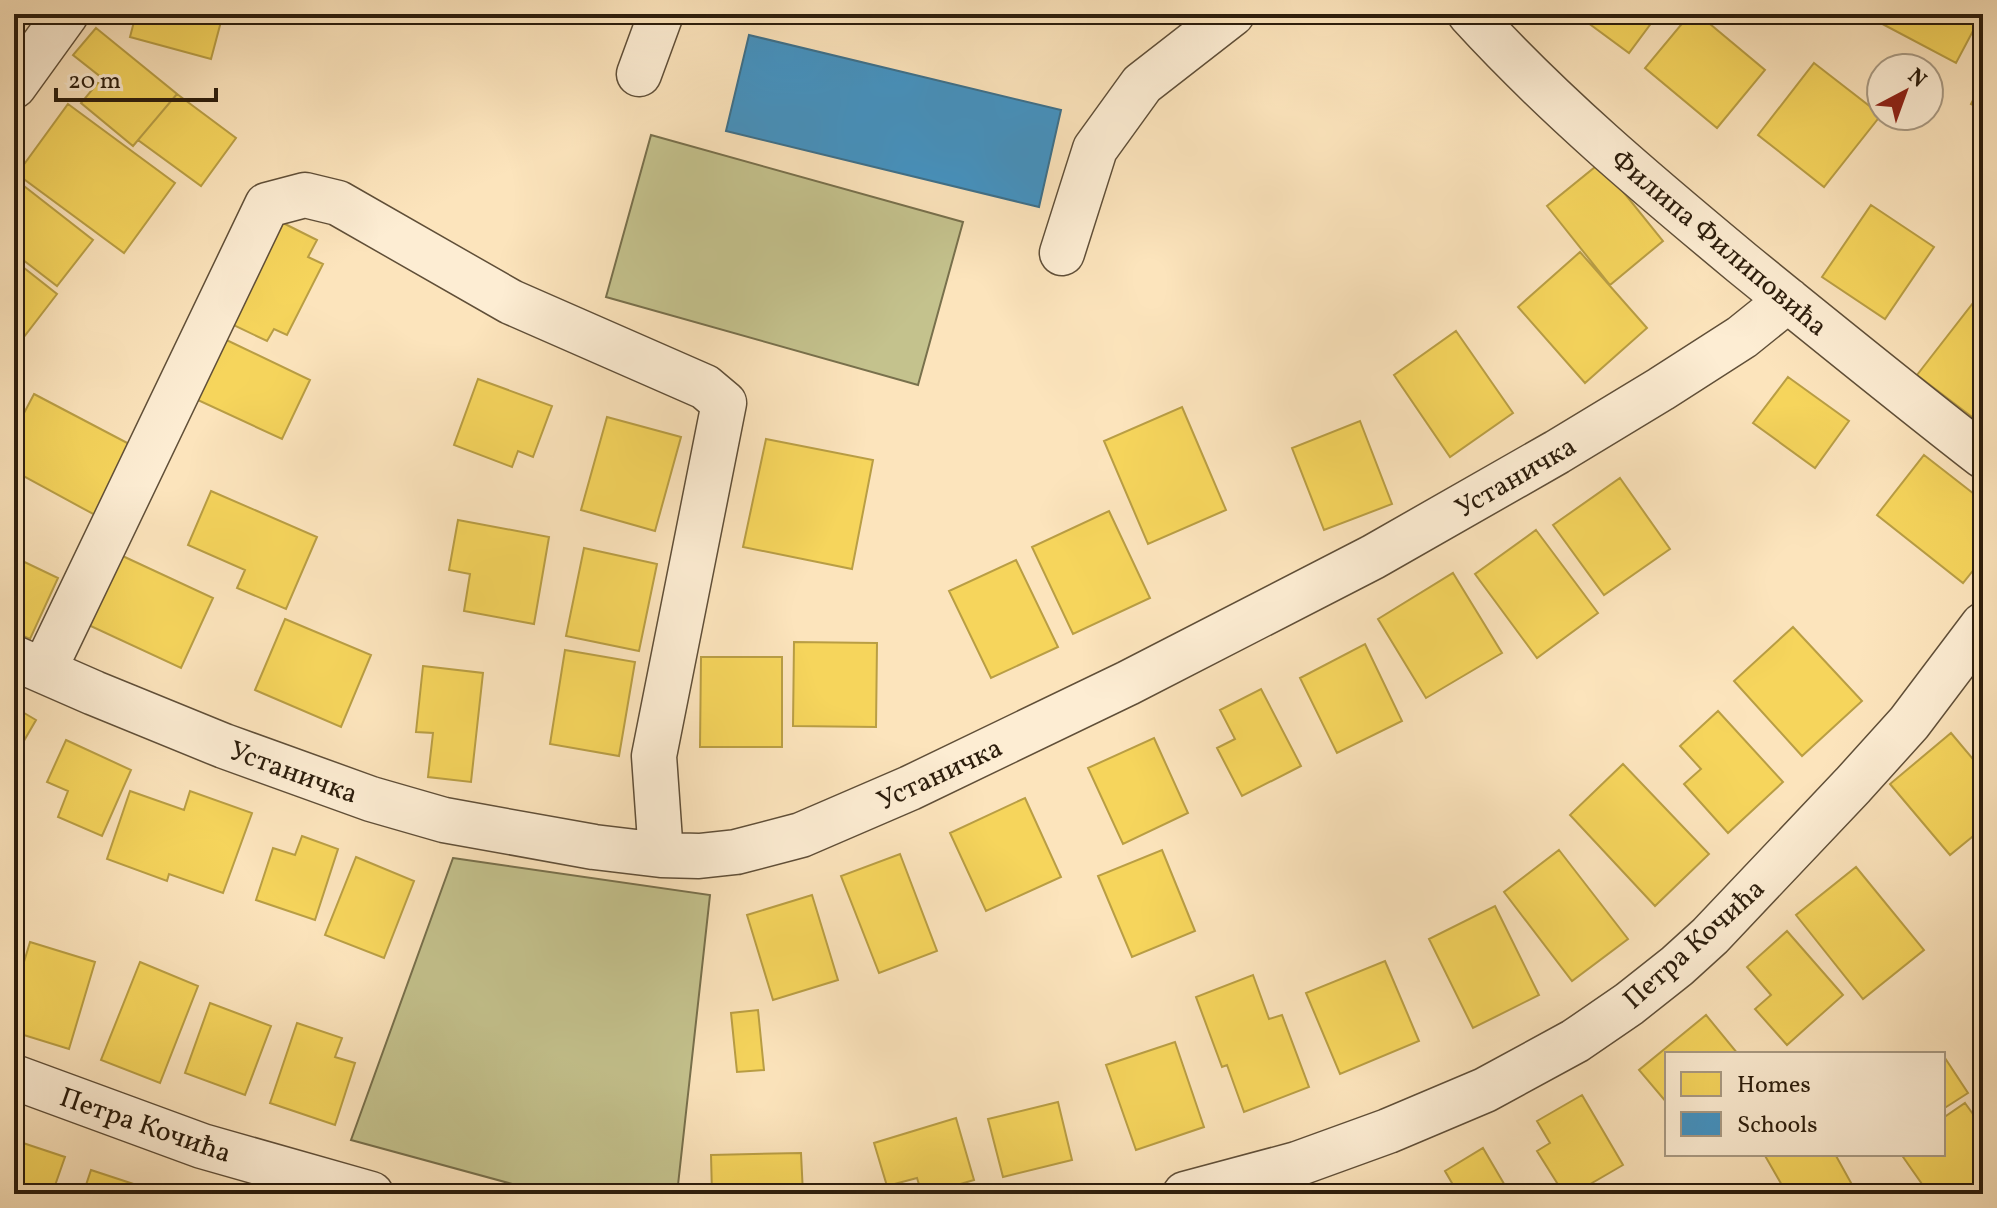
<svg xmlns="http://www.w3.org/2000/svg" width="1997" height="1208" font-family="Vollkorn,serif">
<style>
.green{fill:#c4c28d;stroke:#78704c;stroke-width:2}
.homes{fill:#f6d55c;stroke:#b99e44;stroke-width:2}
.schools{fill:#4393c3;stroke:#3c708c;stroke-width:2}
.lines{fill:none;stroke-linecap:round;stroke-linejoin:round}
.minor-casing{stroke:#604f38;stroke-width:47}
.minor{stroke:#fdedd3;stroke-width:44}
.labels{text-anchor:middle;stroke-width:8;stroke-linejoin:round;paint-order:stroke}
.street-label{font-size:28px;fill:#2c1d0c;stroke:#fdedd3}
</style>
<rect width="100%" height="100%" fill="#fce4bc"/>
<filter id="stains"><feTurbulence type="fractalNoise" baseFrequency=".0025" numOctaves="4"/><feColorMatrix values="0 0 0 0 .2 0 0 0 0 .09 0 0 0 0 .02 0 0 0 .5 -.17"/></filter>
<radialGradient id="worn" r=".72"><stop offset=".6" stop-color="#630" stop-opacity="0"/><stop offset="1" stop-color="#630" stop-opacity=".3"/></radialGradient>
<path class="green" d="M651 135 963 222 918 385 606 297Z
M453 858 710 895 677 1194H549L351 1140Z"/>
<path class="homes" d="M136 14H223L211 59 130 37Z
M1576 14H1658L1629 53Z
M1690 14H1698L1765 70 1717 128 1645 68Z
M1876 14H1982L1956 63 1873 19Z
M96 28 177 94 133 146 81 103 102 78 73 55Z
M1814 63 1881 115 1824 187 1758 135Z
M1983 81V110L1971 104Z
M177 94 236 138 201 186 138 140Z
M68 104 175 183 124 253 17 174Z
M1600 163 1663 241 1610 285 1547 206Z
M15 179 93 240 57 286 14 253V181Z
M1871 205 1934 247 1885 319 1822 277Z
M275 219 317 240 308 257 323 264 287 335 274 329 267 341 223 320Z
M1580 252 1647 328 1585 383 1518 307Z
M14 260 57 294 20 342 14 337Z
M1980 294 1983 297V410L1976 420 1917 375Z
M1456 331 1513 413 1450 457 1394 375Z
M216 335 310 380 282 439 187 395Z
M1788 377 1849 421 1815 468 1753 423Z
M478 379 552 406 533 457 518 451 512 467 454 445Z
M34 394 133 446 95 515 14 471V432Z
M1182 407 1226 510 1148 544 1104 441Z
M607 417 681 437 655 531 581 510Z
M1360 421 1392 504 1324 530 1292 448Z
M766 439 873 460 852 569 743 547Z
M1924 455 1983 501V558L1963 583 1877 515Z
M1620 478 1670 549 1604 595 1553 525Z
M211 491 317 537 286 609 237 588 245 570 188 545Z
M1109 511 1150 598 1073 634 1032 547Z
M458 520 549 537 534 624 464 611 470 574 449 570Z
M1536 530 1598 613 1537 658 1475 574Z
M584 548 657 564 639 651 566 636Z
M114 552 213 598 181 668 82 622Z
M14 557 58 578 30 639 14 632Z
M1016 560 1058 647 991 678 949 591Z
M1453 573 1502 653 1426 698 1378 619Z
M285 619 371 655 341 727 255 690Z
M1793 627 1862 701 1802 756 1734 681Z
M794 642 877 643 876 727 793 726Z
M1365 644 1402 721 1337 753 1300 678Z
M565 650 635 662 619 756 550 744Z
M701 657H782V747H700Z
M423 666 483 673 471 782 428 777 433 733 416 732Z
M1261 689 1301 766 1242 796 1217 748 1235 739 1220 710Z
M14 707 36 720 14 758Z
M1718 711 1783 782 1728 833 1684 784 1701 769 1680 746Z
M1951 733 1983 771V828L1950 855 1890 784Z
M1154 738 1188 813 1123 844 1088 768Z
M66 740 131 770 102 836 58 817 68 791 47 782Z
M1623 764 1709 854 1655 906 1570 815Z
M130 791 184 810 190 791 252 813 223 893 169 874 167 881 107 859Z
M1025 798 1061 877 986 911 950 833Z
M302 836 338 849 315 920 256 900 273 848 295 855Z
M1162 850 1195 931 1132 957 1098 876Z
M1559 850 1628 939 1572 981 1504 892Z
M900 854 937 951 879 973 841 876Z
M356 857 414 881 384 958 325 935Z
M1856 867 1924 950 1863 999 1796 915Z
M812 895 838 980 773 1000 747 915Z
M1495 906 1539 995 1473 1028 1429 939Z
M1787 931 1843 995 1787 1045 1755 1009 1771 995 1747 967Z
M30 942 95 962 69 1049 14 1032V995Z
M1385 961 1419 1041 1340 1074 1306 993Z
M140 962 198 986 160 1083 101 1060Z
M1253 975 1269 1019 1282 1015 1309 1087 1244 1112 1227 1065 1222 1067 1196 997Z
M210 1003 271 1026 245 1095 185 1073Z
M758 1010 764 1070 737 1072 731 1013Z
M1706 1015 1738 1054H1667V1103L1639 1070Z
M297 1023 342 1038 335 1057 355 1063 335 1125 270 1103Z
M1175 1042 1204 1127 1136 1150 1106 1065Z
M1943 1055 1968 1093 1943 1109Z
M1582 1095 1623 1165 1573 1194H1564L1537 1151 1550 1143 1537 1121Z
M1058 1102 1072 1160 1003 1177 988 1119Z
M1965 1103 1983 1128V1194H1929L1901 1154H1943V1118Z
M956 1118 974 1180 926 1194H922L917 1178 887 1186 874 1143Z
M14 1140 65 1157 52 1194H14Z
M1483 1148 1510 1194H1448L1456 1190 1445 1171Z
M801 1153 803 1194H712L711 1155Z
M1764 1154H1835L1855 1190 1848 1194H1787Z
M91 1170 164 1194H83Z"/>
<path class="schools" d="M749 35 1061 110 1039 207 726 131Z"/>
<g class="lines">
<g class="minor-casing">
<path id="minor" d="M1470 14C1553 105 1647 184 1742 263 1822 328 1902 393 1983 456
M639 74 661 14
M14 86 66 14
M1062 253 1095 149 1142 84 1232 14
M14 658 94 693 224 746 371 799 444 820 594 847 661 855 699 856 736 852 801 835 910 788 1128 683 1373 557 1557 452 1661 389 1742 337 1788 300
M44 670 267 205 305 195 338 203 511 302 705 387 724 403 654 756 661 855
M14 1077 202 1146 371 1194
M1185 1194 1297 1164 1388 1131 1485 1090 1575 1041 1629 1004 1677 966 1710 936 1853 785 1909 723 1983 625"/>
</g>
<use href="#minor" class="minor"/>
</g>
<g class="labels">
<g class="street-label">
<text transform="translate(1720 242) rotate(40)" y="10">Филипа Филиповића</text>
<text transform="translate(1515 476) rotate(-30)" y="10">Устаничка</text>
<text transform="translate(294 771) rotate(20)" y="10">Устаничка</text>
<text transform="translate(939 773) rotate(-25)" y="10">Устаничка</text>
<text transform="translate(1693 943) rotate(-42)" y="10">Петра Кочића</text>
<text transform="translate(146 1124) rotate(19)" y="10">Петра Кочића</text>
</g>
</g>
<rect width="1997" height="1208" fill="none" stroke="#fce4bc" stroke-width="48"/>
<rect x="16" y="16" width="1965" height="1176" fill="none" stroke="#2c1d0c" stroke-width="4"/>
<rect x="24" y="24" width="1949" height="1160" fill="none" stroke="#2c1d0c" stroke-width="2"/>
<rect x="1665" y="1052" width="280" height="104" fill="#fdedd3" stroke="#a99a83" stroke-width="2"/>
<rect x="1681" y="1072" width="40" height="24" fill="#f6d55c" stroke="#a99a83" stroke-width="2"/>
<text x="1737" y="1092" font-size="24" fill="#2c1d0c">Homes</text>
<rect x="1681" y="1112" width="40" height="24" fill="#4393c3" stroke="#a99a83" stroke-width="2"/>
<text x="1737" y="1132" font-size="24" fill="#2c1d0c">Schools</text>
<g transform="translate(1905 92) rotate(41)"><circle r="38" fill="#fdedd3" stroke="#a99a83" stroke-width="2"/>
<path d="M0-6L14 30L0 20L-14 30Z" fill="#8f2418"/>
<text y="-12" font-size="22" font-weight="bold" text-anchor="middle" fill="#2c1d0c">N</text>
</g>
<path d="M56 88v12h160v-12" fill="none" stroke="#2c1d0c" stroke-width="4"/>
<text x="68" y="88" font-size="24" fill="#2c1d0c" stroke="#fdedd3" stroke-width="6" paint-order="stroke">20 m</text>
<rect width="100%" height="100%" filter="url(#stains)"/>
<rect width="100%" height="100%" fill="url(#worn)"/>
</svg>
